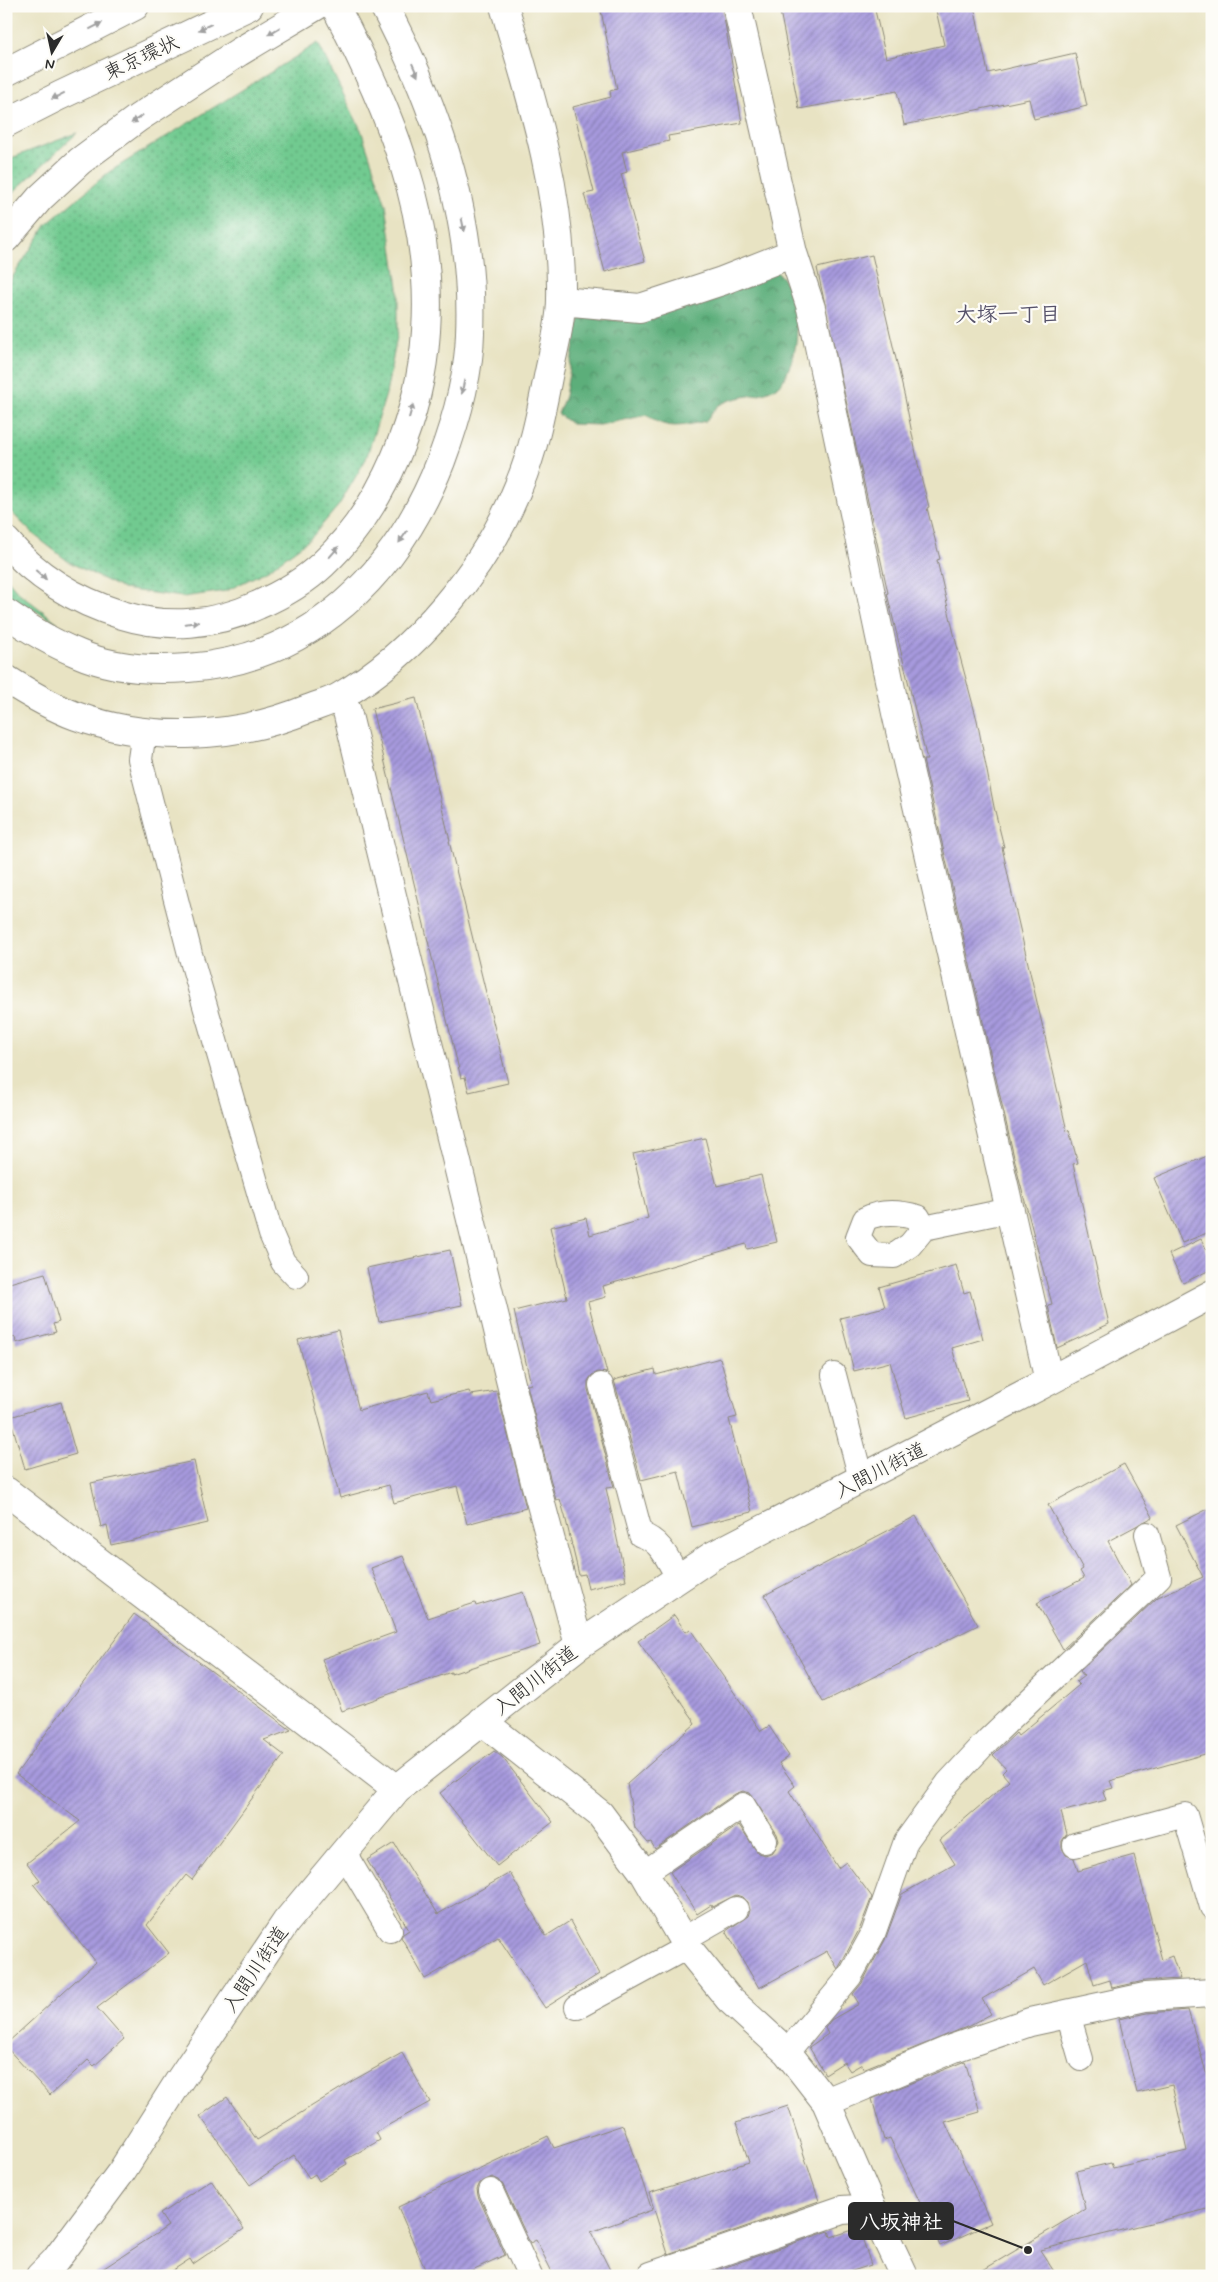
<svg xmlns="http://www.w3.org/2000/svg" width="1218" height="2282" font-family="Mynerve,'Klee One',sans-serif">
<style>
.green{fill:url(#green-dots);stroke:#4e7a5e}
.forest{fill:url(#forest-crowns);stroke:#446c52}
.building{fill:url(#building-hatch)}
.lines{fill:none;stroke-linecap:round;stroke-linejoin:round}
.service-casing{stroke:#8a8777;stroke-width:26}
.minor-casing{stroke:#8a8777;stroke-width:30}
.trunk-casing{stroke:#8a8777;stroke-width:30}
.motorway-casing{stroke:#8a8777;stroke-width:30}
.service{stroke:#fff;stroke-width:24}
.minor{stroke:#fff;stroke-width:28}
.trunk{stroke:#fff;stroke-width:28}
.motorway{stroke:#fff;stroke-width:28}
.oneway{fill:#a0a0a0}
.labels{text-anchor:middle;stroke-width:4.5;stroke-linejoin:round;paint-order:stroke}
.street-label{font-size:20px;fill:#2b2b2b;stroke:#fdfcf7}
.neighbourhood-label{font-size:21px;font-weight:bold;fill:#56526a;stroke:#fdfcf7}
.leader{fill:none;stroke:#2b2b2b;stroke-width:2}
.callout-dot{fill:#2b2b2b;stroke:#fdfcf7;stroke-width:2}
.callout{fill:#2b2b2b;stroke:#2b2b2b;stroke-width:2}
.callout-label{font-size:21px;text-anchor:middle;font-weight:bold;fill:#fff}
</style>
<defs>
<pattern id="green-dots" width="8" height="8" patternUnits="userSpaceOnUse" patternTransform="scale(1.25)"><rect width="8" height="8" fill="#71ca90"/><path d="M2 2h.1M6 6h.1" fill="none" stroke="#5da476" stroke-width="1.8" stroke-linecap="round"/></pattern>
<pattern id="forest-crowns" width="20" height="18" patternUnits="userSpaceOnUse" patternTransform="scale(1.25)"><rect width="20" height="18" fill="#5cae7a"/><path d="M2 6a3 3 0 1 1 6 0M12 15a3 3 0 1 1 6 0" fill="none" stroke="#4c8e64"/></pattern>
<pattern id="building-hatch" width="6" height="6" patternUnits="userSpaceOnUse" patternTransform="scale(1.25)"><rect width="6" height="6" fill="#a79ade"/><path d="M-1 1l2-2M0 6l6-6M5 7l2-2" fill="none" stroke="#887eb4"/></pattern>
</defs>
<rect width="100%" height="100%" fill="#fdfcf7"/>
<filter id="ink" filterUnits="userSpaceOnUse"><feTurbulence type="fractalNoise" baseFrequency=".02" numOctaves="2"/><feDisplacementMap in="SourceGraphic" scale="10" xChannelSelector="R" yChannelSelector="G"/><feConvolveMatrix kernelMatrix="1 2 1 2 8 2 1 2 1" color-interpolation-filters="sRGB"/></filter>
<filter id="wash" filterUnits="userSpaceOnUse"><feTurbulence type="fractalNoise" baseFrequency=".0096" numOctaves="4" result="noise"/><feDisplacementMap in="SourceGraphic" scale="20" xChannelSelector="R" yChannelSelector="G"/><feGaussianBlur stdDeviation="1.12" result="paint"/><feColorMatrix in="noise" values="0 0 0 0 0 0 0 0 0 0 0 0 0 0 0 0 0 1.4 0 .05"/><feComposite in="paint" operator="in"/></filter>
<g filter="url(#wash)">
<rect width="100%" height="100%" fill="#e8e3c3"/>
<path class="green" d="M318 43 361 130 386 205 398 287V331L386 394 366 459 339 505 311 538 268 570 226 591 183 597 123 589 69 562 33 534 6 507V287L47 224 109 172Z
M77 133 6 199V160Z
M6 578 18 592 58 623 6 595Z"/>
<path class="forest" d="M777 272C801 294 802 345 787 372 785 376 783 383 779 385 763 398 739 394 721 404 715 407 711 416 706 421 683 426 666 431 647 415L600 425 571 424 558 414 565 396 579 318 589 317 622 321 640 318Z"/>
<g id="blocks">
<path class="building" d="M600 6H722L742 123 668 136 669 141 622 152 627 172 621 174 645 261 605 272 584 194 594 192 573 107 611 97 610 91 617 89Z
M779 6H874L886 58 944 45 935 6H974L988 73 1075 53 1087 106 1034 119 1029 99 904 125 897 91 799 109Z
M872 255 905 398 919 469 929 507 927 508 940 559 937 560 955 638 977 720 994 807 1004 847H1002L1013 899 1067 1131 1069 1130 1078 1163 1073 1164 1109 1324 1057 1348 1048 1305 1052 1304 1019 1179 924 764 923 760H927L890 606 887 593H888L817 268Z
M416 698 450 841H449L508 1083 469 1092 465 1077 461 1078 372 709Z
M705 1138 717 1186 761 1175 777 1242 747 1249 746 1244 603 1286 606 1297 588 1302 607 1373 598 1372 592 1375 588 1381V1389L614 1487 606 1488 626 1580 588 1589 585 1574 579 1575 565 1516 560 1499 556 1500 550 1478 527 1385 531 1384 514 1311 567 1298 550 1227 586 1218 590 1235 648 1218 633 1154Z
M1212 1154V1231L1182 1243 1154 1178Z
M1201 1239 1212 1260V1269L1183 1283 1169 1254Z
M450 1250 462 1305 379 1322 367 1268Z
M956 1265 964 1293 970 1291 983 1339 952 1348 968 1401 906 1418 890 1362 854 1371 840 1318 885 1307 879 1287Z
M45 1273 59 1322 53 1324 56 1332 16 1343 15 1337 6 1340V1284Z
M338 1330 359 1410 428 1391 431 1400 469 1391 471 1395 497 1391 526 1508 467 1524 457 1486 394 1503 389 1485 340 1498 298 1340Z
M720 1358 737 1417 729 1419 752 1512 692 1527 678 1471 641 1480 614 1380 655 1369 656 1375Z
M61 1402 76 1454 25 1469 10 1417Z
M194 1461 208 1523 111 1545 107 1525 101 1527 91 1483Z
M1124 1464 1153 1517 1108 1541 1131 1585 1063 1649 1037 1603 1084 1578 1080 1571 1083 1569 1048 1505Z
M1212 1507V1752L1110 1781 1113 1788 1103 1791 1106 1800 1061 1812 1067 1834 1062 1841V1848L1066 1855 1074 1858 1078 1871 1134 1855 1162 1960 1172 1956 1180 1979 1144 1981 1112 1988 1110 1980 1094 1985 1087 1960 1043 1985 1034 1969 982 1999 991 2014 969 2026 863 2069 862 2064 850 2071 844 2062 825 2074 809 2047 828 2034 825 2028 831 2020 859 2004 853 1994 862 1983 885 1940 902 1894 955 1864 940 1840 1009 1781 1002 1773 1006 1769 993 1755 1016 1733 1018 1736 1079 1685 1076 1682 1084 1676 1080 1671 1158 1597 1203 1577 1176 1525Z
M916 1516 978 1625 823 1702 765 1595Z
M403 1556 428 1618 475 1603 476 1606 523 1592 540 1645 451 1674V1672L342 1711 322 1659 396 1632 371 1568Z
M134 1614 291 1730 264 1740 284 1755 192 1880 186 1875 147 1925 169 1953 97 2008 124 2039 94 2066 88 2060 50 2095 6 2047V2044L96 1962 34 1885 40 1880 27 1863 80 1821 16 1774Z
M674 1615 686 1632 690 1629 761 1731 769 1726 789 1756 779 1763 795 1786 789 1791 838 1868 846 1862 872 1897 860 1928 838 1969 827 1951 759 1988 726 1931 748 1916 750 1910 748 1902 742 1897 736 1895 712 1907 711 1905 697 1914 670 1872 739 1825 758 1853 765 1855 773 1852 779 1841 777 1834 750 1793 743 1791 735 1794 655 1849 651 1842 648 1843 635 1828 627 1784 695 1724 693 1721 694 1720 638 1641Z
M494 1751 502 1757 553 1822 497 1866 440 1793Z
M394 1843 438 1914 510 1873 546 1936 570 1921 599 1974 545 2008 498 1937 425 1979 401 1937 403 1934 409 1930 367 1860Z
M1188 2010 1212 2093V2208L1040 2250 1057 2276H973L1085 2209 1076 2171 1111 2163 1113 2168 1187 2151 1172 2085 1137 2093 1119 2019 1147 2013Z
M402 2053 430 2102 376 2132 380 2140 345 2160 347 2164 319 2181 315 2174 309 2178 294 2155 250 2185 200 2116 227 2097 257 2140 354 2080Z
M965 2061 980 2112 945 2122 991 2223 940 2246 890 2138 884 2140 872 2099Z
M788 2106 819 2201 668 2254 649 2193 749 2162 736 2123Z
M623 2125 652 2210 591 2232 613 2276H554L536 2240 530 2243 503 2185 499 2180 492 2177 480 2183 477 2189 478 2196 505 2255 459 2276H428L398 2207 548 2136 554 2148Z
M211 2180 244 2229 193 2264 190 2259 164 2276H92L168 2226 160 2214Z
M859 2228 871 2265 837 2276H700L829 2231 831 2237Z"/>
</g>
</g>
<g filter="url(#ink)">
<use href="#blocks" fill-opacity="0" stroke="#8a8777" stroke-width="1"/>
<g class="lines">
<g class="service-casing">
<path id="service" d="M144 732 140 759 190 954 271 1234 283 1262 296 1276
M924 1228 918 1217C900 1212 882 1210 865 1219L858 1237 872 1255 894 1256 910 1245 924 1228 1010 1210
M834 1375 861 1479
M601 1385 641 1535C661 1540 669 1562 679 1579
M1075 1845 1185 1815 1212 1907
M344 1853 390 1930
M644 1873 743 1805 765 1841
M682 1940 736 1909
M577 2007 687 1947
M1068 2014 1081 2059
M787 2052 850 1976 873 1934 906 1841 948 1783 988 1740 1159 1577 1147 1534
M491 2191 530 2276"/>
</g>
<g class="minor-casing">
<path id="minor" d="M737 6 793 253 811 308 896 713 1049 1381
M561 301 640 308 722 281 793 253
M6 679C28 693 52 707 76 716 151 743 234 739 308 709 318 705 330 702 339 697 416 653 487 567 519 485 533 452 540 417 547 382 552 355 561 326 561 299 563 198 533 102 504 6
M339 697 347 711 535 1482 579 1645
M6 1491 397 1789
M482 1721 600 1814 644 1873 687 1947 729 1999 787 2052 826 2102 872 2208 904 2276
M826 2102 954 2048 1030 2022 1145 1997 1212 1993
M40 2276 55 2261 122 2171 179 2081 286 1922 397 1789 579 1645 712 1556 1049 1381 1212 1294
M651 2276 842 2210 872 2208"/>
</g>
<g class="trunk-casing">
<path id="trunk" d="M6 72 135 6
M6 123 59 96 249 6"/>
</g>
<g class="motorway-casing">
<path id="motorway" d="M6 238 40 198 80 161 138 118 239 52 316 6
M6 541C37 578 77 601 122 615 167 629 215 625 258 605 281 595 304 582 323 564 384 507 421 414 426 331 434 214 388 107 335 6
M6 613C29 629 52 643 77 653 111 668 151 671 188 668 311 659 397 574 441 461 456 421 469 377 470 333 475 218 437 107 384 6"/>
</g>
<use href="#service" class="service"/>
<use href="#minor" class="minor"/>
<use href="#trunk" class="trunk"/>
<use href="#motorway" class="motorway"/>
</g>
<defs><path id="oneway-solid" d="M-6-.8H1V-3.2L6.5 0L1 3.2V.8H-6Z" transform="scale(1.25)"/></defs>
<g class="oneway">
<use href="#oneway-solid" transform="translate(96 26) rotate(-27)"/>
<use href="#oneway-solid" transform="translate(205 27) rotate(155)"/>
<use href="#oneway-solid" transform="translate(274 31) rotate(149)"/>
<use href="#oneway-solid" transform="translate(415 70) rotate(66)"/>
<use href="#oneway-solid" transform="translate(58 96) rotate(154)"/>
<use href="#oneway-solid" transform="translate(137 119) rotate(145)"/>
<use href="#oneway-solid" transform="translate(463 225) rotate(78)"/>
<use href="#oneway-solid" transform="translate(463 387) rotate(101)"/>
<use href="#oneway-solid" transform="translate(411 411) rotate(-74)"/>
<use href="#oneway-solid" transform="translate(403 537) rotate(125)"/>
<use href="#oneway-solid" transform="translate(334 552) rotate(-49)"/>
<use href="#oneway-solid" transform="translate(41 575) rotate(41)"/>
<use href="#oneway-solid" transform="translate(192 623) rotate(-6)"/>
</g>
</g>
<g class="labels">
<g class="street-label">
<text transform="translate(141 57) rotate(-25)" y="7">東京環状</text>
<text transform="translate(880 1470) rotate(-27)" y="7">入間川街道</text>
<text transform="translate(535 1680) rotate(-38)" y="7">入間川街道</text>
<text transform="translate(255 1969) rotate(-56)" y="7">入間川街道</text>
</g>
<g class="neighbourhood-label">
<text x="1008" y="321">大塚一丁目</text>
</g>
</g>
<path class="leader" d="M1028 2250L953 2221"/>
<circle class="callout-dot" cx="1028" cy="2250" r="5"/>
<rect class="callout" x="849" y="2203" width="104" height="36" rx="5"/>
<g class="callout-label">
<text x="901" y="2229">八坂神社</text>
</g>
<rect width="1218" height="2282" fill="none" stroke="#fdfcf7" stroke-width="25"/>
<g transform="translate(52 52) rotate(189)" stroke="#fdfcf7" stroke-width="4" paint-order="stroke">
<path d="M0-4L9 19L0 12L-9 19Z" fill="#2b2b2b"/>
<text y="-8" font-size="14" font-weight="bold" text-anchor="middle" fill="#2b2b2b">N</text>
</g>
</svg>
